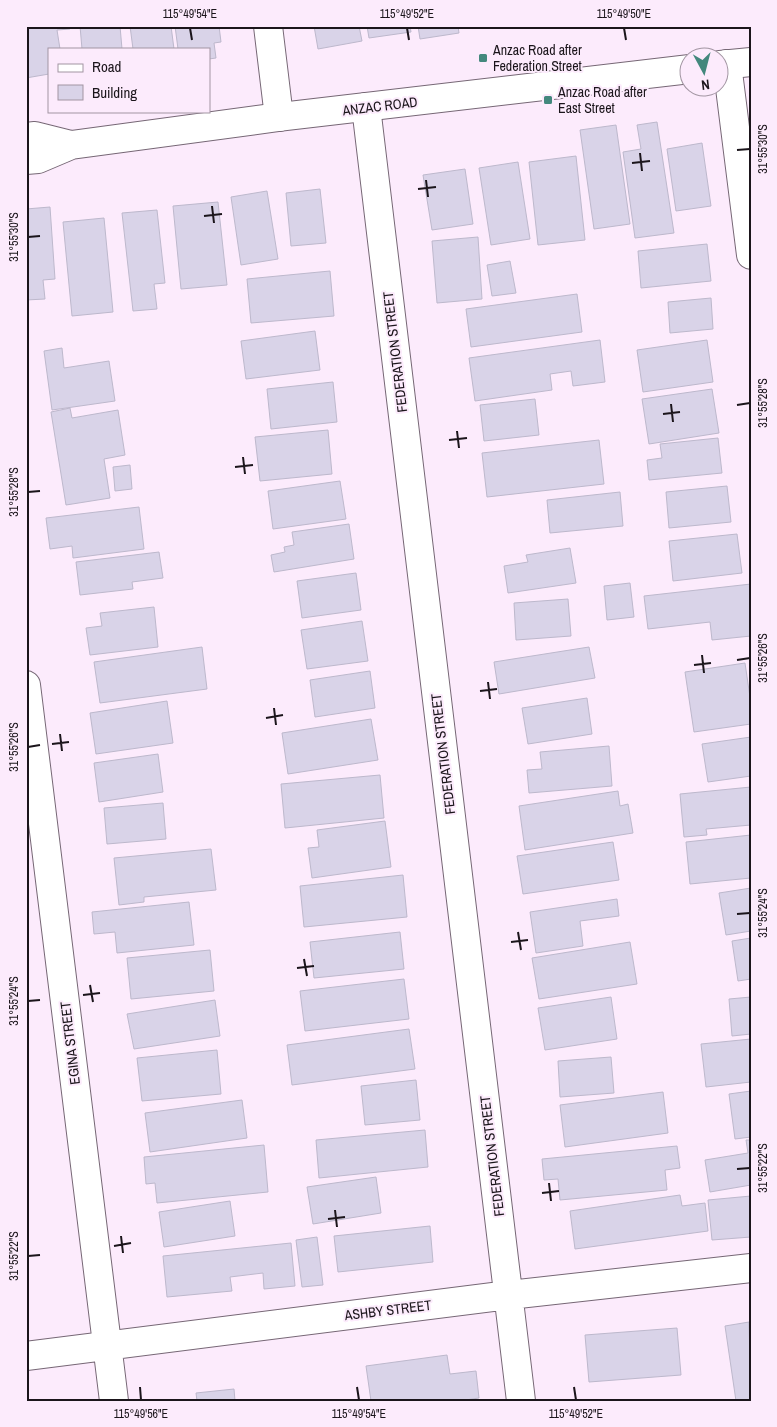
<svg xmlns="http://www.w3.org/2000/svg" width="777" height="1427" font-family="'Archivo Narrow',sans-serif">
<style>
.building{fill:#d9d3e8;stroke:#bdb8cc}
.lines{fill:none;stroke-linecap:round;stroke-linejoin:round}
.minor-casing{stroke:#766775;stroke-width:30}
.major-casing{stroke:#766775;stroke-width:30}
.minor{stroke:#fff;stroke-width:28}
.major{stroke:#fff;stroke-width:28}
.ticks{fill:none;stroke:#1b151b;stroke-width:2}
.poi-dot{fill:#43887d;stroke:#fcebfc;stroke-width:2}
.labels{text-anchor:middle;stroke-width:4;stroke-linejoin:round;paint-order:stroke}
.poi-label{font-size:14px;fill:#1b151b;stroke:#fcebfc;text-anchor:start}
.street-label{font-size:14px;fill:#1b151b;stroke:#fcebfc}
.neatline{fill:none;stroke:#1b151b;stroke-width:2}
.ticks-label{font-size:12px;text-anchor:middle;fill:#1b151b}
</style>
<rect width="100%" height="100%" fill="#fcebfc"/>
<path class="building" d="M26 26H69L70 29 57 30 60 49H49V74L26 78Z
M80 26H120L122 49H82Z
M130 26H171L174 49H133Z
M175 26H219L221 42 214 43 216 58 209 59V49H178Z
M314 26H359L362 41 318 49Z
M367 26H410L411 32 369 38Z
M418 26H458L459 33 420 39Z
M657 122 674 233 635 238 623 152 641 149 637 125Z
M616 125 630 224 594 229 580 130Z
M702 143 711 206 676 211 667 149Z
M576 156 585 240 538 245 529 162Z
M518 162 530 239 491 245 479 168Z
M465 169 473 224 432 230 423 175Z
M320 189 326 243 291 246 286 193Z
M267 191 278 259 241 265 231 197Z
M218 202 227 285 181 289 173 206Z
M50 207 55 279 43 280 45 299 26 300V209Z
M157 210 165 283 154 284 157 309 133 311 122 213Z
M104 218 113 312 72 316 63 222Z
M478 237 482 299 437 303 432 241Z
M707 244 711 281 641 288 638 251Z
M510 261 516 293 492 296 487 265Z
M330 271 334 316 251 323 247 279Z
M577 294 582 332 471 347 466 309Z
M711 298 713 329 670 333 668 302Z
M315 331 320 370 246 379 241 341Z
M600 340 605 382 573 386 571 371 550 374 552 390 475 401 469 358Z
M707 340 713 382 643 392 637 350Z
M62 348 64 368 109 361 115 401 52 410 44 351Z
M333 382 337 422 271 429 267 389Z
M712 389 719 433 649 444 642 399Z
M535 399 539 435 484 441 480 405Z
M70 408 72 418 118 410 125 455 104 459 110 498 66 505 51 412Z
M328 430 332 474 260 481 255 437Z
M718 438 722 473 649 480 647 460 662 458 660 444Z
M599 440 604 484 487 497 482 453Z
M130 465 132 489 115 491 113 467Z
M340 481 346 519 273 529 268 491Z
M727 486 731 522 669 528 666 492Z
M620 492 623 526 550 533 547 500Z
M139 507 144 549 73 558 72 546 50 549 46 518Z
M349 524 354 559 274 572 271 555 285 552 284 547 294 545 292 532Z
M737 534 742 573 673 581 669 541Z
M570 548 576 583 508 593 504 566 528 562 526 555Z
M159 552 163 578 132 582 133 589 80 595 76 562Z
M356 573 361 610 302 618 297 581Z
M630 583 634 617 607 620 604 586Z
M751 584V636L712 640 710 622 648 629 644 596Z
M568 599 571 636 516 640 514 603Z
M154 607 158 647 90 655 86 628 102 626 100 613Z
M362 621 368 661 307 669 301 630Z
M202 647 207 689 100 703 94 662Z
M589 647 595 678 499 694 494 662Z
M745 663 751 704V724L694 732 685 672Z
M370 671 375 708 315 717 310 680Z
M587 698 592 734 528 744 522 708Z
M167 701 173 743 96 754 90 713Z
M371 719 378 760 288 774 282 733Z
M751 737V776L708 782 702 744Z
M609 746 612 786 529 793 527 770 542 769 540 752Z
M158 754 163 792 99 802 94 763Z
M380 775 384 818 285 828 281 784Z
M751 787V825L706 829 707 835 684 837 680 794Z
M618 791 620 806 628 804 633 833 525 850 519 806Z
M163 803 166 839 107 844 104 808Z
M385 821 391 867 312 878 308 848 319 847 317 830Z
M751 835V878L690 884 686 842Z
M613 842 619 880 523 894 517 856Z
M211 849 216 890 144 897V902L119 905 114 858Z
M403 875 407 917 304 927 300 886Z
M751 888V931L726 935 719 893Z
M617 899 619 916 580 921 583 946 536 953 530 912Z
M189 902 194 945 117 953 115 932 94 934 92 912Z
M400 932 404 969 314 978 310 942Z
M751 938V979L738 981 732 941Z
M630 942 637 984 539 999 532 958Z
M210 950 214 991 131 999 127 958Z
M404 979 409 1019 305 1031 300 991Z
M611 997 617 1039 545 1050 538 1008Z
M751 997V1034L732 1036 729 999Z
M215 1000 220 1036 134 1049 127 1014Z
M409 1029 415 1069 292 1085 287 1045Z
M751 1039V1082L706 1087 701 1044Z
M217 1050 221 1094 142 1101 137 1058Z
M611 1057 614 1093 560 1097 558 1061Z
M416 1080 420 1120 365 1125 361 1086Z
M751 1091V1137L735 1139 729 1094Z
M663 1092 668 1133 565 1147 560 1105Z
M242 1100 247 1138 150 1152 145 1113Z
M425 1130 428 1167 319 1178 316 1140Z
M746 1140H751V1185L710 1192 705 1160 748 1153Z
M264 1145 268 1192 157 1203 155 1183 146 1184 144 1157Z
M677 1146 680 1168 665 1170 667 1190 560 1200 558 1179 544 1180 542 1159Z
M376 1177 381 1213 313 1224 307 1187Z
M680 1195 682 1206 705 1203 708 1231 575 1249 570 1211Z
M751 1196V1237L712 1240 708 1200Z
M230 1201 235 1236 164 1247 159 1212Z
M430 1226 433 1262 338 1272 334 1236Z
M317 1237 323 1285 302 1287 296 1240Z
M291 1243 295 1286 264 1289 263 1273 230 1277 232 1291 167 1297 163 1256Z
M749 1322 751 1401H736L725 1326Z
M677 1328 681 1375 589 1382 585 1335Z
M447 1355 450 1374 476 1371 479 1398 459 1401H371L366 1366Z
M234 1389 235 1401H197L196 1393Z"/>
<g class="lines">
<g class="minor-casing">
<path id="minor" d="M268 26 279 117
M727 64 751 255
M366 107 521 1401
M26 685 114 1401
M26 1356 509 1295 751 1268"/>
</g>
<g class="major-casing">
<path id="major" d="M720 65 751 62
M26 137 35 136 71 145
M26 160 38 159 71 145 279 117 690 69"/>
</g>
<use href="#minor" class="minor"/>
<use href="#major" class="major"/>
</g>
<path class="ticks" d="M190 28 192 40M407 28 409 40M624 28 626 40M737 150 750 149M640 153 642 171M632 163 650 161M426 180 428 197M418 189 436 187M212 206 214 223M204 216 222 214M28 237 40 236M671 404 673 422M737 405 750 403M663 414 680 412M457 431 459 448M449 440 467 438M243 457 245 474M235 467 253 465M28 492 40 491M702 655 704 673M737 660 750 658M694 665 711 663M488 682 490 699M480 691 497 689M274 708 276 725M266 718 283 715M60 734 62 751M52 744 69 742M28 747 40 745M737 914 750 913M518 932 521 950M511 942 528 940M304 959 307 976M297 968 314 966M90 985 93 1002M83 995 100 993M28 1001 40 1000M737 1169 750 1168M549 1183 551 1201M542 1193 559 1191M335 1210 337 1227M328 1219 345 1217M121 1236 123 1253M114 1246 131 1243M28 1256 40 1255M140 1387 141 1400M357 1387 359 1400M574 1387 576 1400"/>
<g class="poi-dot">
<rect x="478" y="53" width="10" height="10" rx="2.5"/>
<rect x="543" y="95" width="10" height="10" rx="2.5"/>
</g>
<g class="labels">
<g class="poi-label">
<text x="493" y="55">Anzac Road after<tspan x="493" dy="16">Federation Street</tspan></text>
<text x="558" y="97">Anzac Road after<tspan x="558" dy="16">East Street</tspan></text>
</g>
<g class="street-label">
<text transform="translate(380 106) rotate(-7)" y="5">ANZAC ROAD</text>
<text transform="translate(395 352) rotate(-97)" y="5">FEDERATION STREET</text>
<text transform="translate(443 754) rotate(-97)" y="5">FEDERATION STREET</text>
<text transform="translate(70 1043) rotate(-97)" y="5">EGINA STREET</text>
<text transform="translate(492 1156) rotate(-97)" y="5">FEDERATION STREET</text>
<text transform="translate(388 1310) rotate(-7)" y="5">ASHBY STREET</text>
</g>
</g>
<rect width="777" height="1427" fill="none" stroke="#fcebfc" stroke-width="55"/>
<rect x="48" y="48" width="162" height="65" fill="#fcebfc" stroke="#a295a2"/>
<rect x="58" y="64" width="25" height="8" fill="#ffffff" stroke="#a295a2"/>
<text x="92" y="72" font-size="15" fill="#1b151b">Road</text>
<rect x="58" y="85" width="25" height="15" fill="#d9d3e8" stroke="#a295a2"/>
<text x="92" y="98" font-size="15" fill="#1b151b">Building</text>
<g transform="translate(704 72) rotate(173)"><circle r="24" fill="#fcebfc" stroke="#a295a2"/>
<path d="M0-4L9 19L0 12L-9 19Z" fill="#43887d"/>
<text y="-8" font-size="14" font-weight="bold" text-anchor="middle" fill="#1b151b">N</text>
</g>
<rect x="28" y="28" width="722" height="1372" class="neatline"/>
<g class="ticks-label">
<text x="190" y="18">115°49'54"E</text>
<text x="407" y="18">115°49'52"E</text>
<text x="624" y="18">115°49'50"E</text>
<text transform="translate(763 149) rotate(-90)" y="4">31°55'30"S</text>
<text transform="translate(14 237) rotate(-90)" y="4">31°55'30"S</text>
<text transform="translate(763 403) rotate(-90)" y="4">31°55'28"S</text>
<text transform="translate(14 492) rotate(-90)" y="4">31°55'28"S</text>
<text transform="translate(763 658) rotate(-90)" y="4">31°55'26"S</text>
<text transform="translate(14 747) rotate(-90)" y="4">31°55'26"S</text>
<text transform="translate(763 913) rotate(-90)" y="4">31°55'24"S</text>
<text transform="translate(14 1001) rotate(-90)" y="4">31°55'24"S</text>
<text transform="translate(763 1168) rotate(-90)" y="4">31°55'22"S</text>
<text transform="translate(14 1256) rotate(-90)" y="4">31°55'22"S</text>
<text x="141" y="1418">115°49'56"E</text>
<text x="359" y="1418">115°49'54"E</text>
<text x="576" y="1418">115°49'52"E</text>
</g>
</svg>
